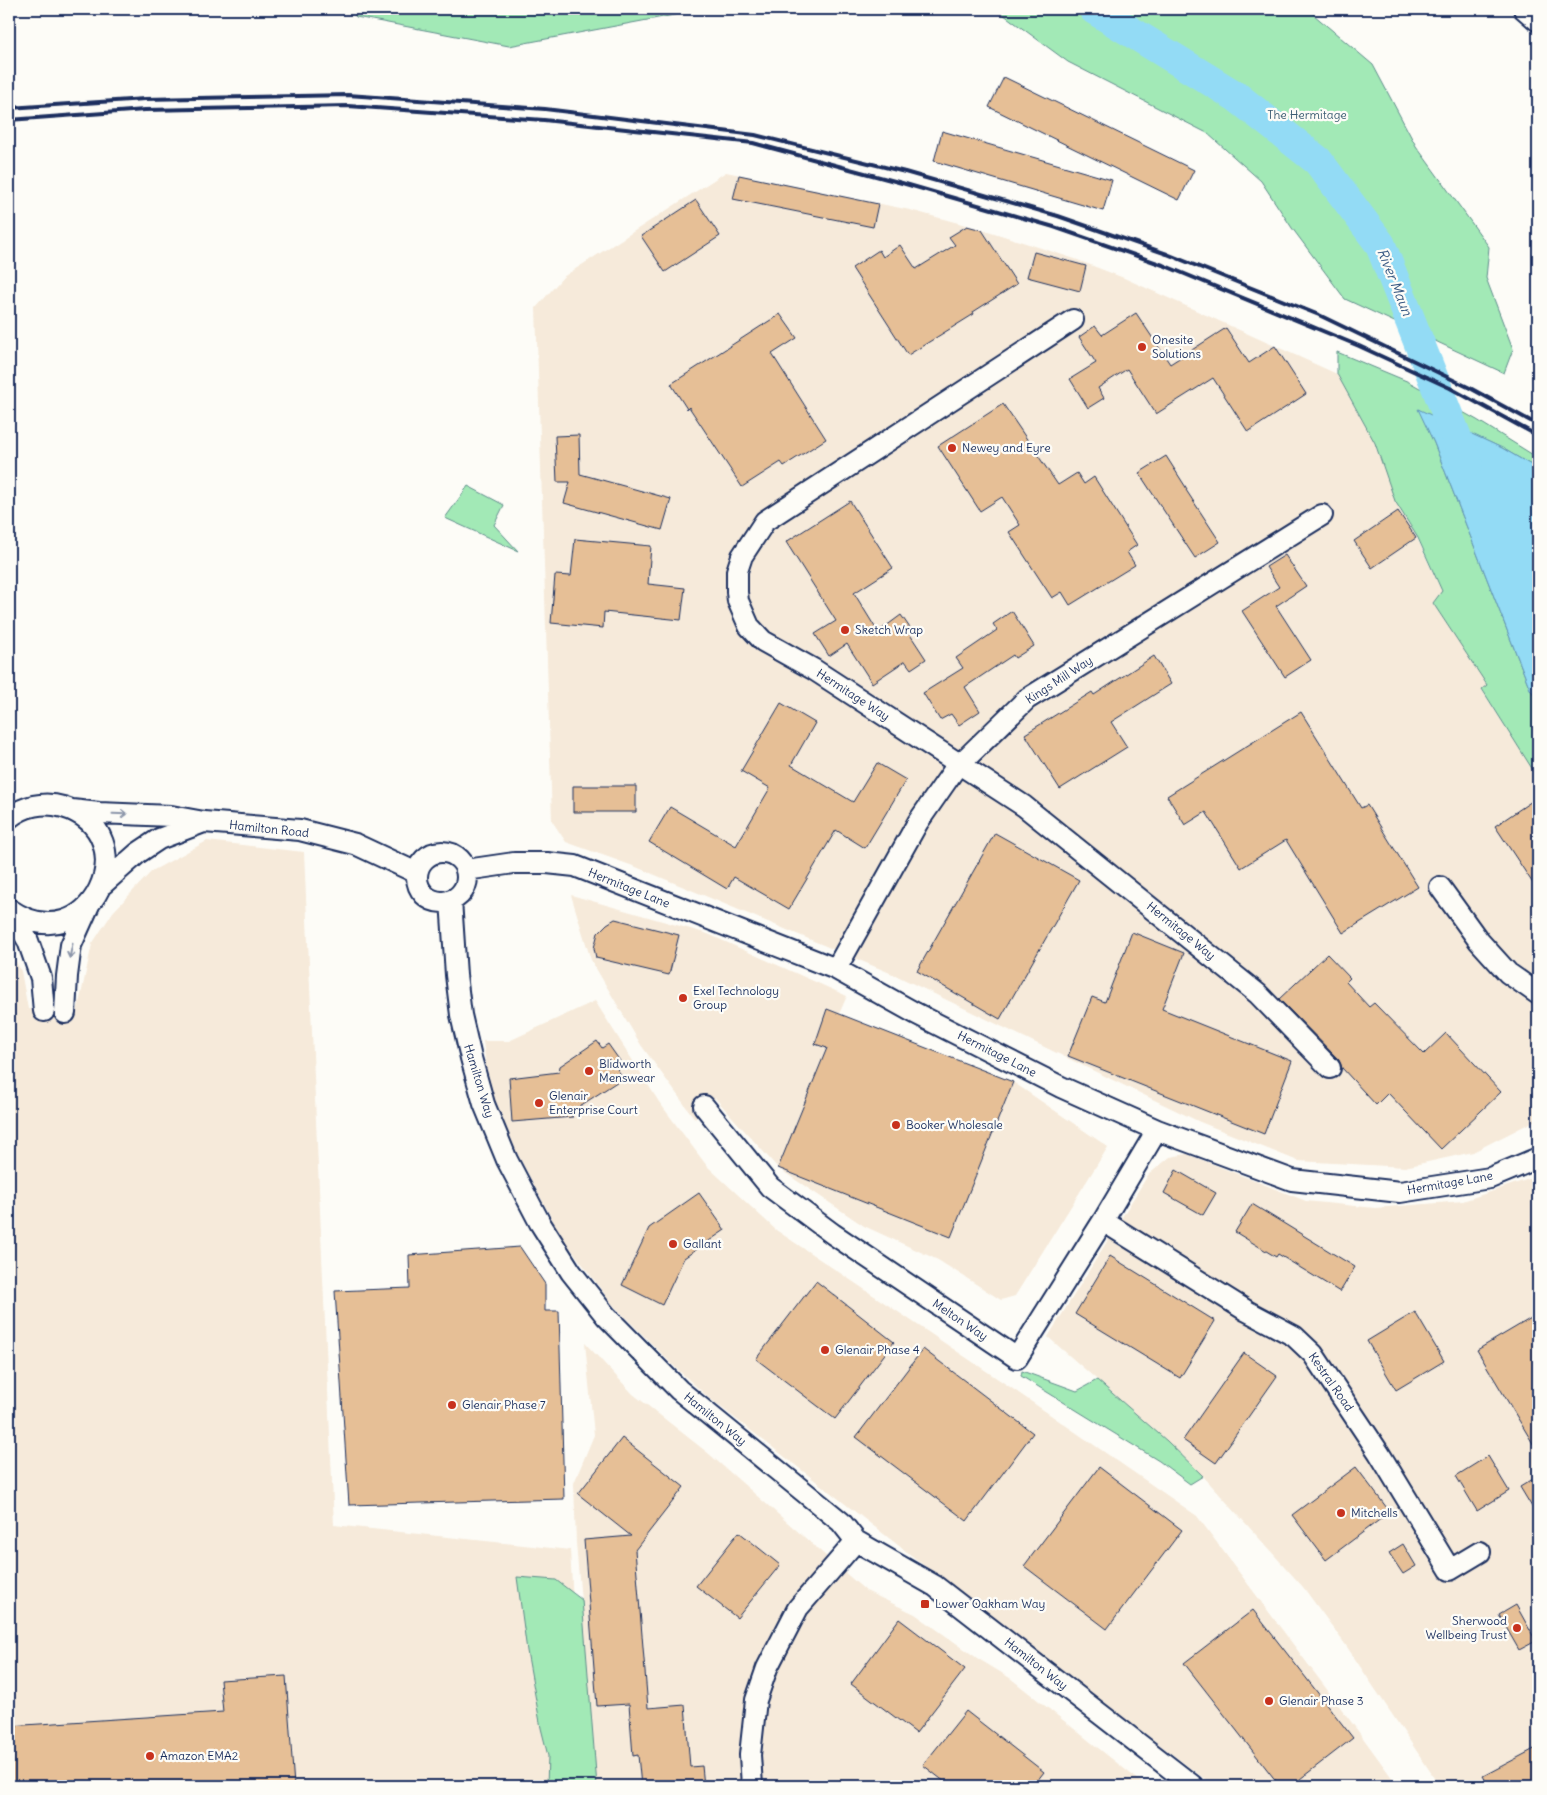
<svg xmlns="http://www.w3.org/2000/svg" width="1547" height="1795" font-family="Delius,sans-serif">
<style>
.built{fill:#f6eada}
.green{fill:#a2e9b6;stroke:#5e8c8a}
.water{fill:#93dbf5;stroke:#6396b9}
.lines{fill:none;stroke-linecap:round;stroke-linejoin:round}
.river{stroke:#93dbf5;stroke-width:31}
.building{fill:#e6bf96;stroke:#1b2f5e}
.minor-casing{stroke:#1b2f5e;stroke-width:24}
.minor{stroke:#fdfcf7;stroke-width:20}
.rail{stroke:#1b2f5e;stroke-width:4}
.oneway{stroke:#8c96aa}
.poi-dot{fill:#c8321e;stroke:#fdfcf7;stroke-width:2}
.labels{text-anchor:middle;stroke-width:4.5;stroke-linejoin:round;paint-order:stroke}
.park-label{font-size:12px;fill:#3d5e74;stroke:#fdfcf7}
.poi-label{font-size:12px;fill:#1b2f5e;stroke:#fdfcf7;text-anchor:start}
.street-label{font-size:12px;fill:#1b2f5e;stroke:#fdfcf7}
.water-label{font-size:14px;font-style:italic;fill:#395a84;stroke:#fdfcf7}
</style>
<rect width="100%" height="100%" fill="#fdfcf7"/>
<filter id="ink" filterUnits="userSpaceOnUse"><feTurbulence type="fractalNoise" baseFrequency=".02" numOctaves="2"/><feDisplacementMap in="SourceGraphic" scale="10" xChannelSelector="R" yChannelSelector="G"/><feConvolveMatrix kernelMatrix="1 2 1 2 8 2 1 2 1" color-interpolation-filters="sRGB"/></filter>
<g filter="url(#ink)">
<path class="built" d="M726 172 910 210 988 231 1075 259 1124 278 1337 374 1375 443 1395 501 1417 538 1442 592 1433 603 1487 685 1482 690 1538 778V1119L1473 1152 1405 1167 1298 1161 1200 1122 895 975 636 867 566 842 552 821 536 308 563 277Z
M207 841 304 852 334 1525 570 1550 584 1786H9V948L21 971 28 1009 77 1013 92 944 113 912 152 871Z
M571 895 708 934 847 996 839 1014 1013 1082 1108 1147 1015 1296 1001 1300 938 1260 864 1226 778 1168 715 1098 695 1119 641 1045 591 960Z
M595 1001 659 1102 707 1166 776 1230 1010 1387 1197 1516 1358 1731 1398 1786H1214L957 1591 709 1398 676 1368 612 1304 560 1234 503 1127 487 1076 483 1041H509Z
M1187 1154 1306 1201 1375 1208 1463 1201 1538 1176V1786H1440L1345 1644 1303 1587 1203 1476 1167 1441 1048 1337 1148 1175 1170 1157Z
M585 1343 633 1394 708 1453 866 1591 915 1614 977 1658 1010 1678 1146 1786H597L576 1543 574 1483 594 1435Z"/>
<path class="green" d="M350 9H706L509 46 356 17Z
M996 9H1307L1373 65 1416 146 1489 247 1486 278 1513 349 1504 373 1345 299 1292 228 1261 181 1207 133 1068 62Z
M1337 352 1409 382 1477 420 1538 458V469L1502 448 1419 410 1434 443 1530 689 1538 700V778L1482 689 1487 685 1433 603 1442 591 1418 538 1395 501 1375 443 1337 374Z
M468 486 504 505 494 525 518 551 445 518Z
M1022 1371 1077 1391 1097 1380 1167 1441 1203 1476 1190 1484 1159 1461 1021 1376Z
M517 1577 556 1580 582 1600 597 1786H547L548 1756 541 1728 527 1651Z"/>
<path class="water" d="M1418 409 1502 448 1538 469V700L1530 689 1434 443Z"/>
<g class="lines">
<path class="river" d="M1094 9 1237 97 1318 161 1380 244 1467 464"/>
</g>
<path class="building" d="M1004 77 1194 170 1179 200 989 107Z
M942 131 1112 180 1103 211 934 161Z
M739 175 878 204 873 227 733 199Z
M696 200 720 236 665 272 641 236Z
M967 226 982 230 1017 284 973 312 974 314 908 355 852 268 879 250 883 257 900 245 916 269 955 245 949 237Z
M1034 252 1086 266 1080 291 1027 277Z
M1136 313 1170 364 1226 328 1249 363 1275 346 1306 394 1248 432 1213 378 1156 414 1127 369 1098 388 1104 398 1088 408 1070 379 1096 363 1079 337 1095 326 1102 335Z
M780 314 797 338 772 354 826 439 784 466 781 462 742 487 689 407 687 409 671 384Z
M1003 404 1058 485 1077 473 1084 484 1094 477 1137 545 1127 552 1135 565 1070 605 1062 592 1052 598 1009 532 1020 525 1002 497 980 511 938 446Z
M579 435 580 474 671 499 662 530 564 503 570 482H557L555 436Z
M1166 456 1187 489 1186 490 1220 542 1195 558 1139 473Z
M850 501 893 568 854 593 878 632 901 615 910 628 907 630 926 659 911 669 905 661 872 683 847 644 829 656 815 634 836 621 786 542Z
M1398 511 1416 538 1372 568 1354 541Z
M575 539 651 546 648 584 685 588 681 620 604 612 603 628 551 623 555 575 571 576Z
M1285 555 1306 586 1276 606 1311 660 1285 677 1242 611 1279 587 1266 567Z
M1012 611 1034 646 1015 658 1013 655 965 687 980 711 959 725 951 714 940 720 923 693 963 668 956 658 997 630 993 624Z
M1154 656 1171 684 1111 722 1127 747 1060 789 1025 734 1092 692 1094 695Z
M781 703 815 723 791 765 853 802 877 763 906 780 865 848 836 830 789 909 734 877 727 889 649 842 670 807 736 846 770 788 741 771Z
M1301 712 1361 808 1367 805 1418 887 1343 933 1286 840 1241 868 1206 812 1185 825 1167 796Z
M573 786H636V812H573Z
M1538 797V891L1495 826Z
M995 833 1079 880 1000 1019 917 971Z
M615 919 679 935 669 975 596 958 594 948 598 933 607 924Z
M1132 932 1184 953 1162 1009 1292 1061 1264 1134 1068 1056 1092 997 1105 1002Z
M1327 954 1350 978 1346 982 1369 1007 1374 1003 1424 1054 1446 1033 1501 1092 1441 1149 1388 1093 1376 1105 1342 1068 1339 1060 1279 999Z
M827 1009 1013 1082 951 1237 778 1168 827 1048 815 1044Z
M597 1041 602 1048 608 1044 620 1061 614 1064 623 1078 569 1113 573 1117 512 1122 509 1078 559 1072 560 1066Z
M1176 1170 1216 1193 1203 1215 1164 1193Z
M699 1193 725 1230 684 1258 662 1305 622 1285 649 1228Z
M1252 1204 1355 1267 1340 1292 1278 1254 1276 1257 1235 1232Z
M520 1247 545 1284V1311H559L564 1499 349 1505 335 1291 410 1288 409 1255Z
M1110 1256 1215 1321 1180 1378 1075 1314Z
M816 1281 894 1342 835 1419 756 1359Z
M1415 1312 1444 1361 1396 1390 1367 1341Z
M1538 1314V1452L1477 1350Z
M923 1349 1033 1433 967 1521 856 1437Z
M1244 1353 1277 1376 1216 1463 1183 1440Z
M622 1438 684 1487 635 1550 648 1708 685 1705 690 1767 702 1766 704 1786H641L638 1755 633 1756 629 1704 597 1706 584 1540 631 1536 578 1494Z
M1488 1456 1509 1491 1477 1511 1456 1476Z
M1099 1467 1182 1530 1107 1629 1024 1566Z
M1356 1467 1390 1512 1326 1560 1292 1515Z
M1538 1476V1517L1520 1487Z
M739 1532 780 1565 737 1618 696 1586Z
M1403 1544 1416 1566 1403 1574 1389 1553Z
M1516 1605 1536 1641 1519 1650 1499 1615Z
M1253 1610 1353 1738 1291 1786H1280L1184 1663Z
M899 1619 965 1669 916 1733 851 1684Z
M286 1676 294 1786H9V1726L223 1712 220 1680Z
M966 1711 1044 1772 1033 1786H950L923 1765Z
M1538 1747V1786H1489L1483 1776Z"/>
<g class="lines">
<g class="minor-casing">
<path id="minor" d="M1524 9 1538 21
M1073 320 765 521 742 556 737 571V592L738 601 749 626 763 641 813 669 1024 806 1258 994 1330 1068
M72 810 99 813 171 816 204 822 300 830 355 844 417 873
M9 818C23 806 44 801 63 807 150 833 90 966 9 909
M417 877a25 25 0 1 1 50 0a25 25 0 1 1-50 0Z
M466 870 514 863H547L575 866 836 969 915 1013 1061 1087 1157 1130 1292 1180 1400 1192 1490 1178 1538 1158
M103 884 138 853 159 839 204 822
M1440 887 1479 941 1508 973 1538 994
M451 900 456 975 461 1015 471 1058 484 1104 507 1160 540 1223 571 1272 606 1316 679 1390 841 1522 856 1541 935 1586 1193 1786
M10 910 28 941 41 978 44 1011
M836 969 918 822 954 770 1027 699 1322 515
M65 1013 67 976 71 945 89 905
M704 1106 770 1187 833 1234 1017 1358 1103 1221 1157 1130
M1103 1221 1247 1311 1294 1336 1313 1354 1379 1453 1450 1570 1480 1552
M752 1786 750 1755 756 1700 767 1668 798 1608 856 1541"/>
</g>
<use href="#minor" class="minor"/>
<path class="rail" d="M9 108 145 99 348 95 545 109 755 135 905 172 1058 216 1167 254 1319 315 1470 388 1538 425
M9 120 145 110 348 106 544 120 753 143 902 183 1054 227 1163 265 1359 346 1450 388 1538 436"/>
</g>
<defs><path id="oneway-shaft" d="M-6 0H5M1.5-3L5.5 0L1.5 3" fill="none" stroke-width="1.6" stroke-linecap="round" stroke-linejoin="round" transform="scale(1.25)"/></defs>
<g class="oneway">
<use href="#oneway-shaft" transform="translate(120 814) rotate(2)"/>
<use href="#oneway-shaft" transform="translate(71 951) rotate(102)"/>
</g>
</g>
<g class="poi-dot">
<circle cx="1142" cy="347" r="5"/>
<circle cx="952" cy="448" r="5"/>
<circle cx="845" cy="630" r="5"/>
<circle cx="683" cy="998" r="5"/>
<circle cx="589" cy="1071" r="5"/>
<circle cx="539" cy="1103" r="5"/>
<circle cx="896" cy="1125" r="5"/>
<circle cx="673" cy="1244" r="5"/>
<circle cx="825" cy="1350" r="5"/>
<circle cx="452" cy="1405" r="5"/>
<circle cx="1341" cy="1513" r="5"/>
<rect x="920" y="1599" width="10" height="10" rx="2.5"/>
<circle cx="1517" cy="1628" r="5"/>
<circle cx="1269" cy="1701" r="5"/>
<circle cx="150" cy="1756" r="5"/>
</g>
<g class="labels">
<g class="park-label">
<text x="1307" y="119">The Hermitage</text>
</g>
<g class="poi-label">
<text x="1152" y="344">Onesite<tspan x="1152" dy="14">Solutions</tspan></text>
<text x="962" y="452">Newey and Eyre</text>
<text x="855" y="634">Sketch Wrap</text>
<text x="693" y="995">Exel Technology<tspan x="693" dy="14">Group</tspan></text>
<text x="599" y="1068">Blidworth<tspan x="599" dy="14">Menswear</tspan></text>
<text x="549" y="1100">Glenair<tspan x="549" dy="14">Enterprise Court</tspan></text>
<text x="906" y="1129">Booker Wholesale</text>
<text x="683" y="1248">Gallant</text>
<text x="835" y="1354">Glenair Phase 4</text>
<text x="462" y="1409">Glenair Phase 7</text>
<text x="1351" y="1517">Mitchells</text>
<text x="935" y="1608">Lower Oakham Way</text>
<text x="1507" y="1625" text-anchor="end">Sherwood<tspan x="1507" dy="14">Wellbeing Trust</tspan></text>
<text x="1279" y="1705">Glenair Phase 3</text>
<text x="160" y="1760">Amazon EMA2</text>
</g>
<g class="street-label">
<text transform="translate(1059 680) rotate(-33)" y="4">Kings Mill Way</text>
<text transform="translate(853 695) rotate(33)" y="4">Hermitage Way</text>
<text transform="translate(269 829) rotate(6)" y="4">Hamilton Road</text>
<text transform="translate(629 888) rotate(22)" y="4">Hermitage Lane</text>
<text transform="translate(1181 931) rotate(39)" y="4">Hermitage Way</text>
<text transform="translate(997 1054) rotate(27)" y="4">Hermitage Lane</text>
<text transform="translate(479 1081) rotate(73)" y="4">Hamilton Way</text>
<text transform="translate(1450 1183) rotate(-10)" y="4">Hermitage Lane</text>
<text transform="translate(960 1320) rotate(34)" y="4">Melton Way</text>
<text transform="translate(1331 1382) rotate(55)" y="4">Kestral Road</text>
<text transform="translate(715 1419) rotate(39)" y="4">Hamilton Way</text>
<text transform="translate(1036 1664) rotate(38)" y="4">Hamilton Way</text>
</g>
<g class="water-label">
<text transform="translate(1395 282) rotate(68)" y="5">River Maun</text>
</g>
</g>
<rect width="1547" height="1795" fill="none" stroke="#fdfcf7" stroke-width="30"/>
<rect x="15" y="15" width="1517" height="1765" fill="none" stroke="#1b2f5e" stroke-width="2" filter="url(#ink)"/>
</svg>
